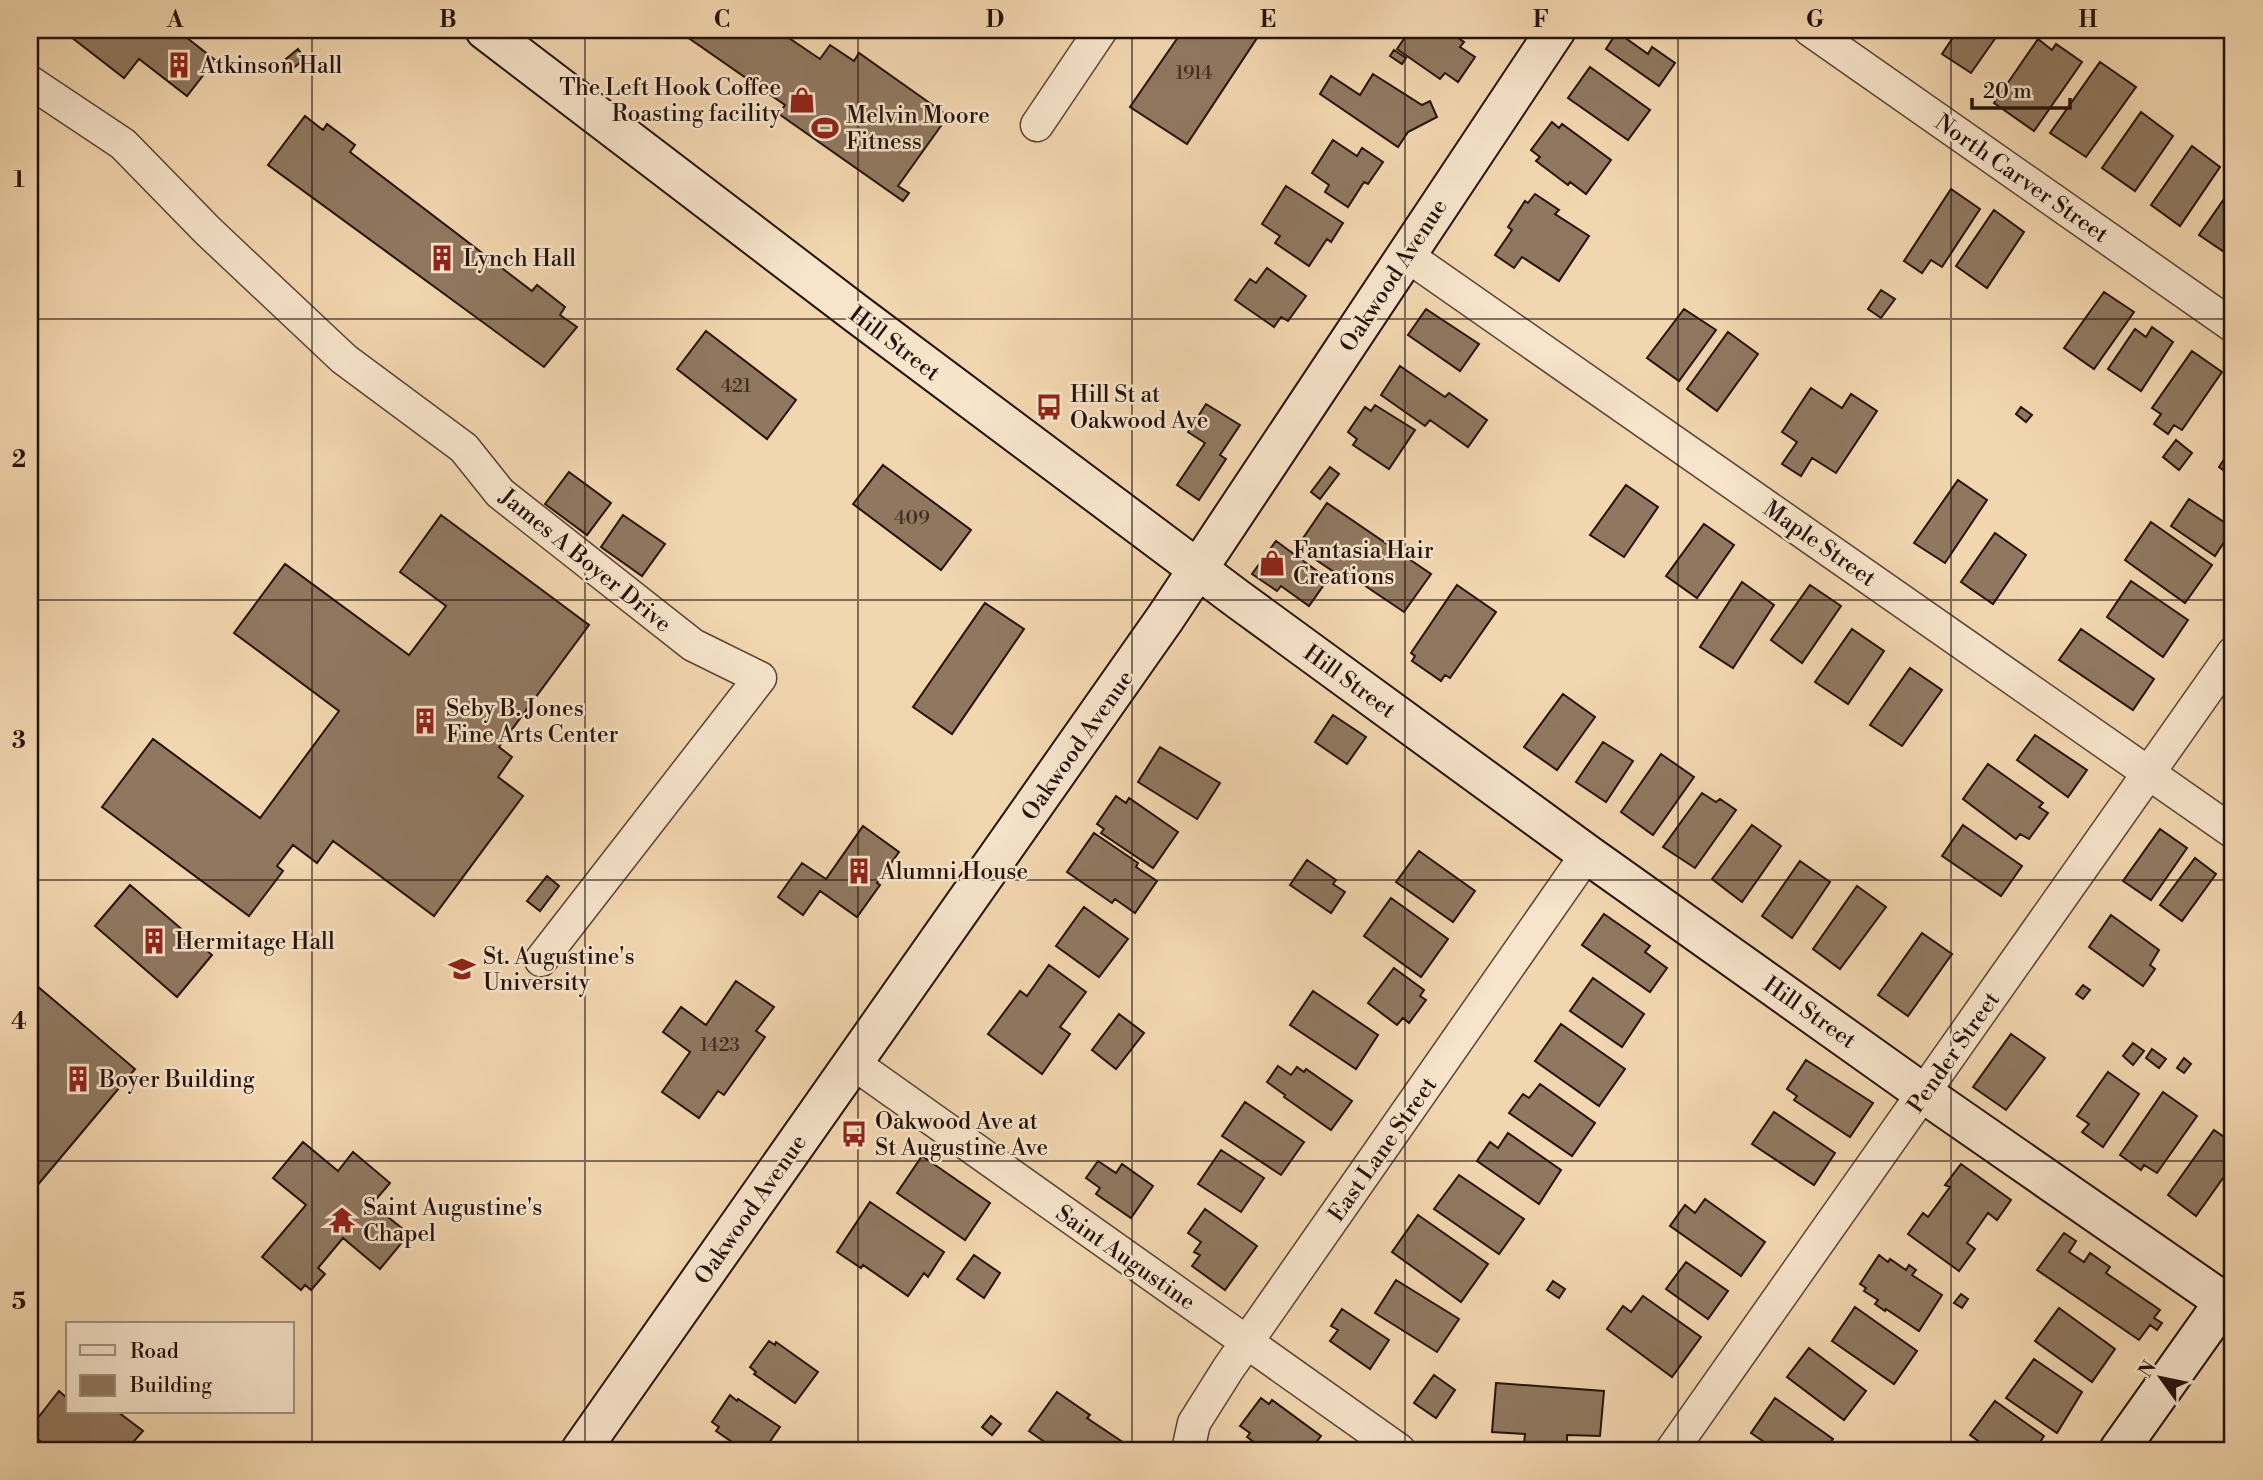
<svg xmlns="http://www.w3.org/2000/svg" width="2263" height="1480" font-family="'Libre Bodoni',serif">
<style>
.building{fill:#907860;stroke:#26120b;stroke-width:2}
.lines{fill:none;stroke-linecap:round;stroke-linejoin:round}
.street-casing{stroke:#594334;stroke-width:35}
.secondary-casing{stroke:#26120b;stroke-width:42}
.street{stroke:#f7e4cb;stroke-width:32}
.secondary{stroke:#f7e4cb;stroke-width:38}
.grid{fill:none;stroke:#26120b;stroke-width:2;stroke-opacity:0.55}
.labels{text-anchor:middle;stroke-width:5;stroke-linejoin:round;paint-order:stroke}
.number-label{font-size:19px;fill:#402c20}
.poi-label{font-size:23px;fill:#26120b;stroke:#f7e4cb;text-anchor:start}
.street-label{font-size:23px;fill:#26120b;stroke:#f7e4cb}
.neatline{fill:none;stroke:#26120b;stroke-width:2.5}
.grid-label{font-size:23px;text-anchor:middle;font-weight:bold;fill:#26120b}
</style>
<rect width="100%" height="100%" fill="#f2d6af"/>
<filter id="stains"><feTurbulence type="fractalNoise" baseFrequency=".00286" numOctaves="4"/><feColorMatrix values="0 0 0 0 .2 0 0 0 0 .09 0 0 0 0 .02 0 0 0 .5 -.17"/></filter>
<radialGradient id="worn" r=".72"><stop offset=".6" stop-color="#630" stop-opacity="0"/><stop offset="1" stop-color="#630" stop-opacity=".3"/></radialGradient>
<path class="building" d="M62 30H177L215 60 187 96 139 59 124 78Z
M677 30H777L820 59 830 45 854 61 859 53 948 116 898 186 909 193 903 201 779 114 785 105Z
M1183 30H1243L1257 38 1187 144 1130 107Z
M1410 30H1447L1464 42 1460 47 1475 57 1458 82 1445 73 1440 79 1397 49Z
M1906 30H1923L1918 37Z
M1958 30H2001L1971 73 1942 54Z
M2217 30H2233V42Z
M1617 32 1648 54 1652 47 1675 63 1659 86 1606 49Z
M2038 39 2052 50 2056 44 2082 62 2034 131 1994 103Z
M298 49 305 59 293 68 286 59Z
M1394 50 1406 58 1402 64 1390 56Z
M2100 62 2136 87 2086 157 2050 133Z
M1590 67 1650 110 1628 140 1568 98Z
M1373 74 1422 105 1430 101 1437 117 1408 132 1398 147 1320 94 1331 76 1360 95Z
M2141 112 2173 136 2135 191 2102 168Z
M305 116 323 130 327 124 355 145 350 152 532 291 537 285 565 307 560 315 577 327 544 367 268 165Z
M1552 122 1559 128 1562 124 1611 160 1586 194 1570 182 1568 185 1536 161 1540 157 1531 150Z
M1333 140 1357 156 1362 148 1383 162 1368 184 1364 182 1348 207 1325 192 1329 185 1312 173Z
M2192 146 2220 167 2180 226 2151 205Z
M1286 186 1343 223 1331 242 1327 239 1309 266 1275 243 1280 236 1262 224Z
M2233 186V258L2199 235Z
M1951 189 1980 209 1942 267 1931 260 1922 273 1904 261Z
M1535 194 1559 210 1555 214 1589 236 1559 281 1522 257 1514 268 1495 255 1512 230 1508 227 1525 201 1528 203Z
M1994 210 2024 232 1987 288 1956 266Z
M1267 268 1306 296 1288 321 1281 317 1274 327 1235 300 1250 279 1256 283Z
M1881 290 1895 299 1881 318 1868 309Z
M2104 292 2134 312 2094 369 2064 348Z
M1426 309 1479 344 1460 371 1408 335Z
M1684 309 1716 330 1679 381 1647 358Z
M2152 327 2173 342 2141 391 2108 369 2135 329 2146 337Z
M706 331 796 400 767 439 677 369Z
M1728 332 1758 354 1717 411 1687 389Z
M2192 351 2222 372 2182 430 2174 425 2168 434 2154 424 2161 414 2152 408Z
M1400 366 1445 397 1449 393 1487 420 1468 447 1430 420 1425 426 1381 395Z
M1811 388 1842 408 1851 394 1877 411 1836 473 1812 458 1801 476 1782 464 1797 442 1782 432Z
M1206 404 1240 425 1220 455 1226 459 1199 500 1177 485 1205 443 1188 432Z
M1375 405 1415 430 1389 469 1353 445 1357 439 1348 432 1365 407 1371 411Z
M2021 407 2032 415 2026 422 2016 414Z
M2176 440 2192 453 2179 470 2163 457Z
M2233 446V477L2219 467Z
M883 465 971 530 941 570 853 504Z
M1330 467 1339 474 1320 499 1311 492Z
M569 472 611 503 587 535 545 504Z
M1958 480 1987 500 1945 563 1914 543Z
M1626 485 1658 507 1624 557 1590 535Z
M2189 499 2233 528 2215 556 2171 526Z
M1327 503 1431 574 1404 612 1343 571 1340 576 1297 547Z
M441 515 589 625 499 747 512 757 498 777 523 796 434 916 333 841 317 863 293 845 277 866 283 871 249 916 102 807 153 739 260 818 339 711 234 633 285 564 409 655 446 606 400 572Z
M623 515 665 544 642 576 601 547Z
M2151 522 2212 565 2185 603 2125 560Z
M1704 524 1734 545 1697 598 1666 576Z
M1995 533 2026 555 1993 604 1961 582Z
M1276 541 1328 579 1309 606 1281 586 1277 591 1252 574Z
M2131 581 2188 620 2163 657 2107 617Z
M1742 582 1774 605 1733 668 1700 647Z
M1457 585 1496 612 1450 678 1445 675 1441 681 1412 661 1415 656 1411 653Z
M1810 585 1841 606 1802 663 1771 640Z
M985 603 1024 629 952 734 913 707Z
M1852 629 1884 651 1848 704 1815 682Z
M2081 629 2154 679 2133 710 2059 660Z
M1910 668 1942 690 1902 746 1870 725Z
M1563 694 1595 717 1557 770 1524 747Z
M1333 715 1366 737 1347 764 1315 742Z
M2035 735 2087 770 2068 797 2017 760Z
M1603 742 1633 761 1606 802 1576 782Z
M1160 747 1220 783 1197 819 1138 782Z
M1661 754 1694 777 1653 835 1621 812Z
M1988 764 2043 803 2039 807 2048 813 2029 839 2020 834 2016 839 1963 799Z
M1702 793 1716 802 1720 799 1736 810 1695 868 1663 847Z
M1116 796 1126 803 1129 798 1178 832 1153 868 1101 833 1104 829 1097 824Z
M1752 825 1781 846 1742 902 1712 879Z
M1963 825 2022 866 2001 896 1942 856Z
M863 826 899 852 877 883 880 885 857 917 820 891 803 915 778 897 802 863 826 879Z
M2160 829 2187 848 2151 900 2123 881Z
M1094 833 1138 863 1136 867 1157 881 1135 913 1115 899 1112 903 1067 872Z
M1419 851 1475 891 1453 922 1396 882Z
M2195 858 2216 874 2182 921 2160 905Z
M1307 860 1336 880 1333 884 1345 892 1331 913 1290 885Z
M1800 861 1830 882 1792 938 1762 916Z
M547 876 559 886 540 911 527 901Z
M130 885 212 955 177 997 95 926Z
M1857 886 1886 907 1840 969 1813 949Z
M1391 898 1448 939 1421 977 1364 936Z
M1084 907 1128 939 1099 977 1056 946Z
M1604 914 1650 946 1645 952 1667 968 1650 992 1582 945Z
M2111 915 2159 950 2150 965 2155 969 2143 986 2089 947Z
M1922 933 1952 954 1908 1016 1878 995Z
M1049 965 1086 992 1060 1027 1070 1034 1042 1074 988 1034 1020 991 1027 996Z
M1394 968 1424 990 1420 996 1426 1000 1409 1023 1403 1018 1397 1025 1368 1003Z
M1593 978 1644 1014 1622 1047 1570 1011Z
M30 980 135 1069 36 1187 30 1182Z
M736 981 774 1007 756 1031 765 1037 724 1095 718 1091 699 1118 662 1092 690 1052 663 1032 681 1007 706 1025Z
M2083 985 2090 990 2083 999 2076 994Z
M1313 991 1378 1035 1356 1069 1290 1025Z
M1119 1014 1144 1033 1116 1069 1092 1050Z
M1561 1024 1625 1069 1599 1106 1535 1061Z
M2011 1034 2045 1058 2006 1110 1973 1087Z
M2133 1043 2144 1051 2133 1065 2123 1056Z
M2152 1049 2166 1059 2159 1068 2146 1058Z
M2184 1058 2191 1064 2184 1073 2177 1068Z
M1806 1060 1873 1103 1850 1137 1794 1100 1797 1096 1787 1089Z
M1278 1066 1291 1075 1297 1067 1304 1072 1306 1069 1352 1101 1331 1130 1284 1097 1285 1095 1267 1082Z
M2108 1072 2139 1094 2103 1147 2082 1132 2089 1124 2077 1116Z
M1540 1084 1595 1123 1572 1156 1509 1113 1523 1094 1529 1098Z
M2163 1092 2197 1116 2157 1173 2144 1165 2141 1170 2120 1155Z
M1245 1102 1304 1142 1281 1175 1222 1136Z
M1774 1112 1835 1153 1814 1185 1752 1144Z
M2214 1130 2233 1143V1164L2196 1216 2168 1195Z
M1508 1133 1561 1170 1539 1204 1477 1161 1490 1142 1498 1148Z
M303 1142 338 1171 353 1152 390 1183 372 1204 409 1234 380 1269 343 1238 318 1268 325 1274 311 1290 305 1285 301 1290 262 1257 306 1205 273 1178Z
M1221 1150 1264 1178 1241 1212 1198 1184Z
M922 1156 990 1203 965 1240 897 1193Z
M1098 1161 1116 1173 1122 1164 1153 1186 1131 1218 1096 1194 1100 1188 1086 1178Z
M1961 1164 2011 1200 1997 1220 1988 1213 1967 1243 1975 1249 1959 1271 1908 1234 1923 1213 1928 1217 1950 1187 1945 1185Z
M1459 1175 1524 1219 1499 1254 1434 1209Z
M1705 1199 1765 1242 1741 1276 1670 1226 1685 1205 1695 1213Z
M870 1202 944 1252 928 1277 924 1273 908 1296 863 1265 861 1268 837 1252Z
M1205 1209 1257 1246 1225 1290 1192 1266 1200 1255 1194 1252 1201 1242 1188 1233Z
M1418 1215 1488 1264 1461 1302 1392 1252Z
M2233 1215V1230L2226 1225Z
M2064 1233 2076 1241 2069 1252 2084 1262 2090 1253 2110 1267 2106 1273 2160 1310 2154 1318 2162 1323 2157 1330 2150 1325 2139 1340 2037 1270Z
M974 1255 1000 1273 984 1298 957 1279Z
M1879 1255 1888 1262 1890 1259 1906 1270 1909 1265 1916 1270 1912 1275 1942 1295 1919 1331 1886 1309 1885 1311 1875 1304 1878 1300 1864 1291 1866 1288 1860 1284Z
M1686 1262 1728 1291 1708 1319 1666 1289Z
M1396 1280 1459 1319 1437 1352 1375 1313Z
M1553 1281 1565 1289 1559 1298 1547 1290Z
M1961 1294 1968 1299 1962 1308 1954 1303Z
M1643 1296 1701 1337 1672 1377 1607 1329 1623 1306 1631 1312Z
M1855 1307 1917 1351 1894 1384 1832 1341Z
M2059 1308 2115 1349 2092 1382 2035 1341Z
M1342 1309 1389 1340 1370 1369 1330 1341 1338 1330 1331 1326Z
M769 1341 775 1345 776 1342 818 1372 795 1403 754 1374 756 1372 750 1367Z
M1809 1348 1866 1391 1844 1420 1787 1377Z
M2034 1359 2082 1392 2057 1433 2006 1398Z
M1434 1375 1455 1390 1436 1418 1414 1403Z
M1496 1383 1604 1391 1600 1436 1567 1435V1447L1524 1444 1525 1434 1492 1432Z
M59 1391 68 1399V1412H118L143 1431 134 1441 146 1450H35L41 1442 30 1433V1428Z
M1057 1392 1090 1415 1087 1418 1124 1443 1118 1450H1056L1029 1431Z
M730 1395 737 1401 738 1399 780 1427 764 1450H744L716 1431 719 1427 712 1422Z
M1261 1398 1269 1404 1272 1400 1321 1436 1310 1450H1265L1247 1437 1250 1433 1240 1426Z
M1775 1398 1833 1439 1825 1450H1776L1751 1433Z
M1995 1401 2044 1436 2035 1450H1991L1970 1435Z
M991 1416 1001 1424 992 1435 982 1427Z
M1946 1443 1957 1450H1941Z"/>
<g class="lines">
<g class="street-casing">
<path id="street" d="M1810 30 2233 326
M30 82 123 144 208 231 344 359 464 448 500 493 693 645 760 678 541 960
M1037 125 1101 30
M1406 255 2233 832
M853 1063 1399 1450
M1188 1450 1194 1423 1228 1369 1587 854
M1672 1450 2233 653"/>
</g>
<g class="secondary-casing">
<path id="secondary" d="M485 30 857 314 1239 600 1587 854 1923 1093 2233 1308
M581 1450 1166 617 1556 30
M2119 1450 2224 1302"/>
</g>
<use href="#street" class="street"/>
<use href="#secondary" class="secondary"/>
</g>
<path class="grid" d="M312 30V1450M585 30V1450M858 30V1450M1132 30V1450M1405 30V1450M1678 30V1450M1951 30V1450M30 319H2233M30 600H2233M30 880H2233M30 1161H2233"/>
<defs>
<g id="building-bare" transform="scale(2.1)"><path d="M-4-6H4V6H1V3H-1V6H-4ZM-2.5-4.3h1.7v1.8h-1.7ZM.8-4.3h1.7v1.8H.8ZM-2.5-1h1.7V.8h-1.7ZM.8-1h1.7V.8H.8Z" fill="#8f2418" stroke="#f7e4cb" stroke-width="2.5" paint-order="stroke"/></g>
<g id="shop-bare" transform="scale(2.1)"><path d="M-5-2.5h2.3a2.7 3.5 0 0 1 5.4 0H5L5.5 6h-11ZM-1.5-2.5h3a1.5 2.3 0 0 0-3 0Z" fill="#8f2418" stroke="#f7e4cb" stroke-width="2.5" paint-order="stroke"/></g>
<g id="stadium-bare" transform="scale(2.1)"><path d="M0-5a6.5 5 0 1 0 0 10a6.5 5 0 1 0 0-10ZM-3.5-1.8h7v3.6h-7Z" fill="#8f2418" stroke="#f7e4cb" stroke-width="2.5" paint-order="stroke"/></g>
<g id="bus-bare" transform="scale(2.1)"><path d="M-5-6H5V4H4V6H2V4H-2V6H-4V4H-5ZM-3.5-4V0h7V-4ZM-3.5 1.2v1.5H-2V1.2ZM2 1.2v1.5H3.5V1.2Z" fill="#8f2418" stroke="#f7e4cb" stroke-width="2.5" paint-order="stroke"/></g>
<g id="university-bare" transform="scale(2.1)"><path d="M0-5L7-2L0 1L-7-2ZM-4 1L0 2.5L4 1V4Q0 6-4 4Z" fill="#8f2418" stroke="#f7e4cb" stroke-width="2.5" paint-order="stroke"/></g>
<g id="temple-bare" transform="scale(2.1)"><path d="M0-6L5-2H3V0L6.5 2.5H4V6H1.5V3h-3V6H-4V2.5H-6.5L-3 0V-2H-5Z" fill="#8f2418" stroke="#f7e4cb" stroke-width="2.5" paint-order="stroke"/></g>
</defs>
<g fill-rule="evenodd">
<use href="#building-bare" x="179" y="65"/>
<use href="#shop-bare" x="802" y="100"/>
<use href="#stadium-bare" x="825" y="128"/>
<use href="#building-bare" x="442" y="258"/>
<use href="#bus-bare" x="1049" y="407"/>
<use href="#shop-bare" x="1272" y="563"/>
<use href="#building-bare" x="425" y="721"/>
<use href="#building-bare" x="859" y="871"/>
<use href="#building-bare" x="154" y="941"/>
<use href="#university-bare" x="462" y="969"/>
<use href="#building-bare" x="78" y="1079"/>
<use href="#bus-bare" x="854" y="1134"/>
<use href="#temple-bare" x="342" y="1220"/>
</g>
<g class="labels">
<g class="number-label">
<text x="1194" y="79">1914</text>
<text x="736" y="392">421</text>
<text x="912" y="524">409</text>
<text x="720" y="1051">1423</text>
</g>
<g class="poi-label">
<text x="200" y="73">Atkinson Hall</text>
<text x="781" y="95" text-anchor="end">The Left Hook Coffee<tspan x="781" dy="26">Roasting facility</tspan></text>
<text x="846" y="123">Melvin Moore<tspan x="846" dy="26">Fitness</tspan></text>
<text x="463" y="266">Lynch Hall</text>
<text x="1070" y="402">Hill St at<tspan x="1070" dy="26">Oakwood Ave</tspan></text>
<text x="1293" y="558">Fantasia Hair<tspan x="1293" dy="26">Creations</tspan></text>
<text x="446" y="716">Seby B. Jones<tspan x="446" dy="26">Fine Arts Center</tspan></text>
<text x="880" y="879">Alumni House</text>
<text x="175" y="949">Hermitage Hall</text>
<text x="483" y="964">St. Augustine's<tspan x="483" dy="26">University</tspan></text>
<text x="99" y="1087">Boyer Building</text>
<text x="875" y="1129">Oakwood Ave at<tspan x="875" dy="26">St Augustine Ave</tspan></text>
<text x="363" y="1215">Saint Augustine's<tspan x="363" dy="26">Chapel</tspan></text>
</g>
<g class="street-label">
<text transform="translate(2022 178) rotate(35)" y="8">North Carver Street</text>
<text transform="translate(1393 275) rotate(-57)" y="8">Oakwood Avenue</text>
<text transform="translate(895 343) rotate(37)" y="8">Hill Street</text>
<text transform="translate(1820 543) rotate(35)" y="8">Maple Street</text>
<text transform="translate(586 560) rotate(39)" y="8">James A Boyer Drive</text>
<text transform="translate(1350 681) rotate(36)" y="8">Hill Street</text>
<text transform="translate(1077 745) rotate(-55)" y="8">Oakwood Avenue</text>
<text transform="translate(1810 1012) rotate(35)" y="8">Hill Street</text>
<text transform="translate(1953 1052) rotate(-55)" y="8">Pender Street</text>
<text transform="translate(1382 1149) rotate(-55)" y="8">East Lane Street</text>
<text transform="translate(750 1209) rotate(-55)" y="8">Oakwood Avenue</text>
<text transform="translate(1126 1257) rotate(35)" y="8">Saint Augustine</text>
</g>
</g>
<rect width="2263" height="1480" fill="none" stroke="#f2d6af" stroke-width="77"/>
<rect x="66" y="1322" width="228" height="91" fill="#f7e4cb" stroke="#a3907e" stroke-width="2"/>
<rect x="80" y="1345" width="35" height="10" fill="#f7e4cb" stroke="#a3907e" stroke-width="2"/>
<text x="130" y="1358" font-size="21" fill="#26120b">Road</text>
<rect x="80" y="1375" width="35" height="21" fill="#907860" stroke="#a3907e" stroke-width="2"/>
<text x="130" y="1392" font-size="21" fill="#26120b">Building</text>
<g transform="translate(2161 1378) rotate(303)" stroke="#f7e4cb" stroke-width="5" paint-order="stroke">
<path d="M0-5L12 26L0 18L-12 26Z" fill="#26120b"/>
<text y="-10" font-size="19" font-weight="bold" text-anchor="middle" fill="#26120b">N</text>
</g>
<path d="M1972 98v10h98v-10" fill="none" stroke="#26120b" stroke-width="3.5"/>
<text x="1983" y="98" font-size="21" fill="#26120b" stroke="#f7e4cb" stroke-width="5" paint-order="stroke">20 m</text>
<rect x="38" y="38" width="2186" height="1404" class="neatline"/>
<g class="grid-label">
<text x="175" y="27">A</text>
<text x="448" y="27">B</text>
<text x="722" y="27">C</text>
<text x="995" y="27">D</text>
<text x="1268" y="27">E</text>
<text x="1541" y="27">F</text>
<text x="1815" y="27">G</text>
<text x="2088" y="27">H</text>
<text x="19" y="187">1</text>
<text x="19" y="467">2</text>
<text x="19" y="748">3</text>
<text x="19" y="1029">4</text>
<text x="19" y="1309">5</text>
</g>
<rect width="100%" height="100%" filter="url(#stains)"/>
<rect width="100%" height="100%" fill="url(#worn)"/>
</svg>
